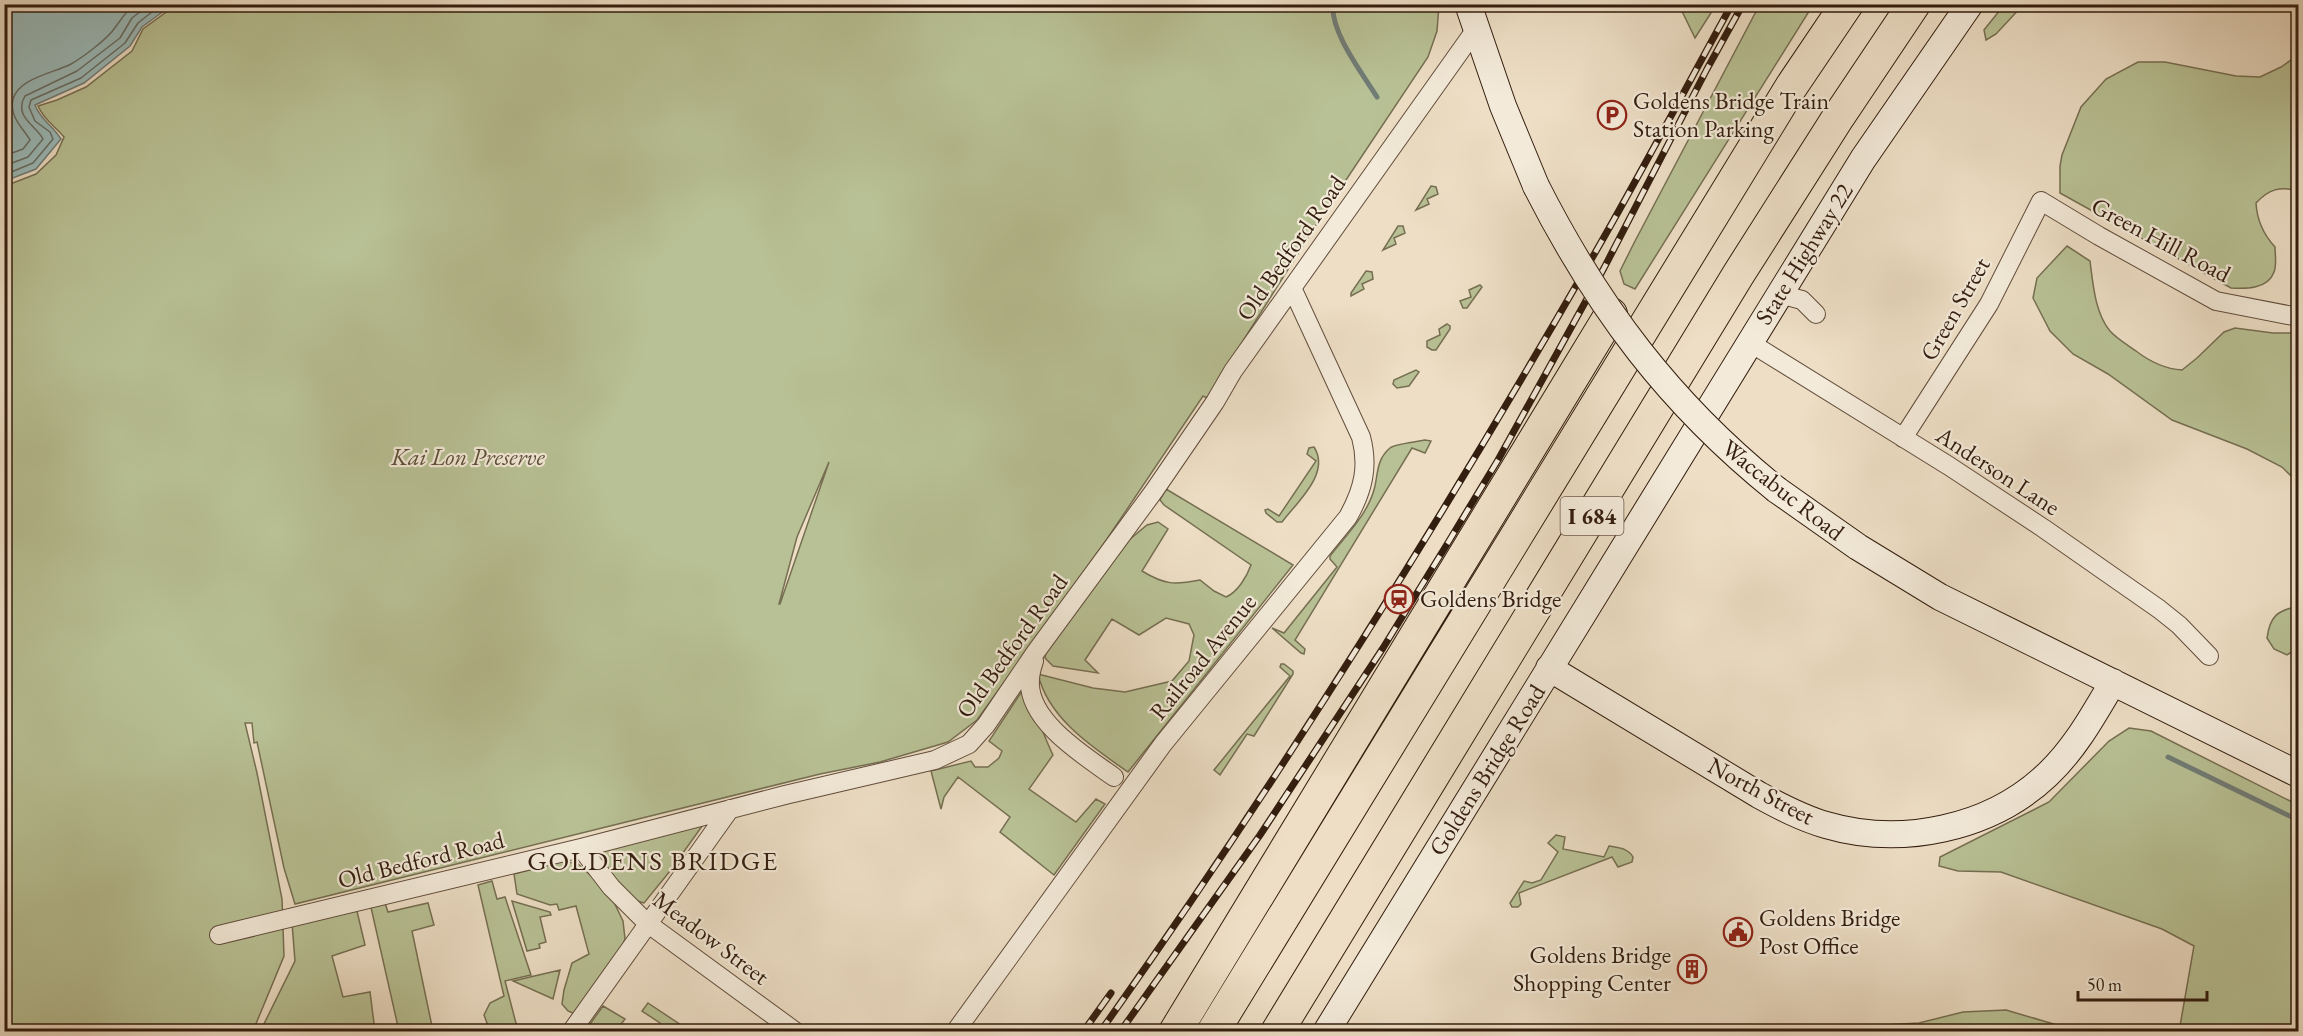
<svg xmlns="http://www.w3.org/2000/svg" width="2303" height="1036" font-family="'EB Garamond',serif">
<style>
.green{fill:#b8c195;stroke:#766f52;stroke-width:1.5;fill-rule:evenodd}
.water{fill:#9abbbb;stroke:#717c76;stroke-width:1.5}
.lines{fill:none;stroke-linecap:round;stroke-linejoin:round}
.shore{stroke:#666c64;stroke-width:1.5}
.stream{stroke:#717c76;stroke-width:5}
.minor-casing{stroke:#624d3c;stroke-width:20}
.secondary-casing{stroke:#331d0e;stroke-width:28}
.motorway-casing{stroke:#331d0e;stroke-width:34}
.minor{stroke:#f3ead9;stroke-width:18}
.secondary{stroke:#f3ead9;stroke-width:26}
.motorway{stroke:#eddec5;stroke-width:32}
.rail-casing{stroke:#331d0e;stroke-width:7}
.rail{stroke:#f3ead9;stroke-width:4.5;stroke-dasharray:14;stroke-linecap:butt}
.secondary-bridge-casing{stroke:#331d0e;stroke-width:28;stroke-linecap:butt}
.secondary-bridge{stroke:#f3ead9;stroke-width:26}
.labels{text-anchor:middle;stroke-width:4.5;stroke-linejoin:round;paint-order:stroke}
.shield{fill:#f3ead9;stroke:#6d5a4b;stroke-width:1.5}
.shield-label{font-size:22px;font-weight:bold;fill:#331d0e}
.poi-label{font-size:24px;fill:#331d0e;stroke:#f3ead9;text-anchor:start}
.street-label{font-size:24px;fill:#331d0e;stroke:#f3ead9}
.park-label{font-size:24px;font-style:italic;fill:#5b4e36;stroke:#f3ead9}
.quarter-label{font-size:27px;letter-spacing:1.5px;fill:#331d0e;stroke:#f3ead9}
</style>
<rect width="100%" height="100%" fill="#eddec5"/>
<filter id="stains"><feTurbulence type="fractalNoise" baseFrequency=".00333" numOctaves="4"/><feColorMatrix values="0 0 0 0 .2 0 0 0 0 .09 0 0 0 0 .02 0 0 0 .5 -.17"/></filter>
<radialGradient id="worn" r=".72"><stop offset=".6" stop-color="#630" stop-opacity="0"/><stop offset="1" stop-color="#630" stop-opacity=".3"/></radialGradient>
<path class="green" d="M1760 4 1813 5 1635 289 1624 284 1620 271 1634 243Z
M176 5H1439L1437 31 1428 57 1316 225 1207 398 1203 396 1107 539 977 720 948 742 880 762 820 774 295 904 284 868 257 742 254 743 252 723H245L257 773 282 899 284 956 253 1031H5V924L11 914 4 873 11 857 5 845V186L36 174 56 155 64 137C55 126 44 120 38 106L57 100 86 87 132 51 143 29ZM829 462 780 604H779L797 537Z
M1679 5H1716L1695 38Z
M2004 5H2023L1996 34 1986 40 1984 30Z
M2298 55V191C2280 186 2269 189 2256 203 2257 221 2263 234 2275 247 2275 254 2277 265 2274 272 2268 289 2246 289 2231 288L2060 193V166L2062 155 2081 107 2106 79 2138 62H2165L2236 76 2260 77 2281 67Z
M1431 186 1436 187 1438 194 1427 199 1429 204 1416 210Z
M1398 226H1403L1405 233 1394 238 1396 244 1383 250Z
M2067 246 2090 261C2093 284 2095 313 2110 331 2117 339 2128 345 2136 351 2149 361 2166 369 2182 370L2197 358 2224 332 2235 328 2273 333H2298V483L2282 467 2247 449 2172 420 2108 374 2073 354 2050 331 2033 298 2037 278Z
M1366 271 1372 272 1373 279 1362 284 1364 289 1351 296V293Z
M1480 285 1482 287 1467 308H1463L1460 301 1471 297 1469 290Z
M1447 324 1450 326V329L1436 350H1432L1427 347V341L1440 335 1439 329Z
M1416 370 1419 372 1409 386 1397 388 1393 384 1394 380Z
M1425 440 1431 441 1425 453 1412 448 1295 640 1305 649 1304 654 1301 653 1272 628 1284 633 1337 567 1330 559V556C1347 534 1369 513 1375 486 1378 472 1377 459 1390 448 1394 444 1417 442 1425 440Z
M1314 447C1331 473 1297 502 1282 522H1277L1266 513 1265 510 1268 509 1279 516 1316 461 1307 454 1309 448Z
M1166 489 1293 565 1128 772C1092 747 1048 718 1038 674L1093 688 1125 692 1172 681 1189 661 1194 635 1189 624 1166 618 1139 635 1112 619 1085 660 1098 673 1053 666 1045 658 1046 652 1129 540 1147 525 1158 522 1168 529 1142 571C1165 585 1174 585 1200 580L1214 591 1226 597C1238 592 1247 576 1251 565L1164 505 1160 500Z
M2298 606V648L2287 655 2274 649 2267 638C2270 616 2277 611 2298 606Z
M1281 664H1284L1293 671V674L1254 736 1247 734 1220 775 1214 770 1290 676 1280 667Z
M1022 691C1032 701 1045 739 1053 755L1029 789 1076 822 1096 799 1105 804 1054 875 1000 832 1010 817 958 777 944 797 941 809 931 771 971 761 975 767H988L999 758 1002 751 989 741Z
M2129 728 2151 731 2298 805V1031H2158L2180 1026 2194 946 2162 929 2001 872 1958 871 1939 866 1940 857 2049 802 2109 741Z
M705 822 670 871 644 903C623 899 605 870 602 851Z
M1556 835 1565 837 1563 849 1604 857 1609 846C1619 848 1628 848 1633 857L1632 862 1618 867 1612 857 1519 893 1521 904 1518 907H1512L1510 903 1524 881 1532 883 1541 880 1558 852 1548 843Z
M563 861 578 864 609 892 623 921 625 939 618 958 575 1014 568 1011 562 1004 564 990 572 963 589 954 576 906 559 910 557 904 550 905 517 894 514 874Z
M492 881 497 899 505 897 531 975 505 981 518 1031H490L484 1015 490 1003 504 996 478 885Z
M384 900 388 912 428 903 434 925 412 931 433 1031H399L370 903Z
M512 901 550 912 551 915 540 917 546 942 539 944 540 948 527 951Z
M356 907 365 945 332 956 343 997 370 992 375 1031 260 1032 295 961 292 923Z
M560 970 553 999 513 981Z
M648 1003 690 1031H656L660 1023 642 1011Z
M603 1006 625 1019 616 1031H585Z
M2006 1010 2057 1025 2120 1031H1778L1919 1023 1963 1012Z"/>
<path class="water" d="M5 4 172 5 142 27 130 46 84 83 35 105C40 119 53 126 61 139L36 169 5 181Z"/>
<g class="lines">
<path class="shore" d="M4 156 23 149 30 140C23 128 9 117 13 99 19 78 54 73 71 64 82 58 107 39 114 29 121 20 125 12 135 4
M4 166 28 157 43 139C36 125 13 117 25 96L77 71 120 38 132 18 150 4
M4 175 33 163 53 139 50 132 35 121 29 107 31 100 81 78 125 43 138 23 162 4"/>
<path class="stream" d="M1333 4C1330 32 1363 74 1377 97
M2168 757 2298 820"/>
<g class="minor-casing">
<path id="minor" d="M1779 294 1802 300 1816 314
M1749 342 1949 466 2043 528 2159 609 2179 625 2209 656
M1903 438 1989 304 2041 201 2099 236 2216 301 2298 317
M1034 661C1032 667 1030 674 1030 680 1027 721 1085 756 1114 777
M581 848 611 887 647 923 796 1032
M219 935 581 848 785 795 935 760 969 744 986 725 1035 653 1154 491 1215 402 1233 371 1476 29
M571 1032 730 809
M955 1032 1163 744 1348 517C1363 490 1369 467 1361 437L1293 290"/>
</g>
<g class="secondary-casing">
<path id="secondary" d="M1468 4 1503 106 1536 186
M1777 490 1858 547 1940 597 2298 774
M1549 668 1759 795C1781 807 1802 818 1826 825 1901 847 1990 829 2047 775 2075 749 2094 714 2113 682
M1326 1032 1863 159 1970 4"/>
</g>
<g class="motorway-casing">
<path id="motorway" d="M1175 1032 1611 314
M1213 1032 1791 87 1847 4
M1277 1032 1738 275 1839 116 1914 4"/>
</g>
<use href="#minor" class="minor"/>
<use href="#secondary" class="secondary"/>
<use href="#motorway" class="motorway"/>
<g class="rail-casing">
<path id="rail" d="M1083 1032 1111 993
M1100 1032C1276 785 1437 527 1588 265 1638 179 1684 91 1732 4
M1120 1032 1260 835 1383 648 1446 546 1498 460 1604 268 1707 69 1743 4"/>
</g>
<use href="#rail" class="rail"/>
<g class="secondary-bridge-casing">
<path id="secondary-bridge" d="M1536 186C1598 308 1670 404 1777 490"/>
</g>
<use href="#secondary-bridge" class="secondary-bridge"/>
</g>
<defs>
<g id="parking-ring" transform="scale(1.5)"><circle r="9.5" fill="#f3ead9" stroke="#8f2418" stroke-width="1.5"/><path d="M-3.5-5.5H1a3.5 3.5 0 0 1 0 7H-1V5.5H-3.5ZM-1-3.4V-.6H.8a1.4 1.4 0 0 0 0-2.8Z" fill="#8f2418"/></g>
<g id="station-ring" transform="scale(1.5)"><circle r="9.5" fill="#f3ead9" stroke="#8f2418" stroke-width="1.5"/><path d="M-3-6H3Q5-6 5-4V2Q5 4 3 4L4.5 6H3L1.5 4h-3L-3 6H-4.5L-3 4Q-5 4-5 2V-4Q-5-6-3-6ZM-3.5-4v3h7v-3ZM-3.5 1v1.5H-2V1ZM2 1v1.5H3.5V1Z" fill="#8f2418"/></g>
<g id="civic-ring" transform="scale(1.5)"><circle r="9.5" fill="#f3ead9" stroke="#8f2418" stroke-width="1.5"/><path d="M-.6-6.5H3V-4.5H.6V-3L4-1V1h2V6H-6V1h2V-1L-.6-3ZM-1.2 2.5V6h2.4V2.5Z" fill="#8f2418"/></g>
<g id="building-ring" transform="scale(1.5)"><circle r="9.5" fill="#f3ead9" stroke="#8f2418" stroke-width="1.5"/><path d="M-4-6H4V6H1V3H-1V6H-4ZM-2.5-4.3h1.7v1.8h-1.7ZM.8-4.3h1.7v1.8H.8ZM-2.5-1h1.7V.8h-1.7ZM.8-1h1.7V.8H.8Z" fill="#8f2418"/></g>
</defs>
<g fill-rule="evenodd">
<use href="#parking-ring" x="1612" y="115"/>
<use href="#station-ring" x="1399" y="599"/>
<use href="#civic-ring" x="1738" y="932"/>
<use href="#building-ring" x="1692" y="969"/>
</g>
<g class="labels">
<rect class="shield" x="1560.5" y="497" width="63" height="38" rx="4.5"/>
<g class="shield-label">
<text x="1592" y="524">I 684</text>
</g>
<g class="poi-label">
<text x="1633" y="109">Goldens Bridge Train<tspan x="1633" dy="28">Station Parking</tspan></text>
<text x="1420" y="607">Goldens Bridge</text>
<text x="1759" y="926">Goldens Bridge<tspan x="1759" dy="28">Post Office</tspan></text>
<text x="1671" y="963" text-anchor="end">Goldens Bridge<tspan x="1671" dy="28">Shopping Center</tspan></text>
</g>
<g class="street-label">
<text transform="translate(2161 240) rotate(28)" y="8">Green Hill Road</text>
<text transform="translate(1291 248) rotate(-55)" y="8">Old Bedford Road</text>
<text transform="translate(1804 254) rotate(-58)" y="8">State Highway 22</text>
<text transform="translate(1955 309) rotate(-60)" y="8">Green Street</text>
<text transform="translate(1998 471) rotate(33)" y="8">Anderson Lane</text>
<text transform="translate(1783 490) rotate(38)" y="8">Waccabuc Road</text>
<text transform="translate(1012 646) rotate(-54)" y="8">Old Bedford Road</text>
<text transform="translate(1203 657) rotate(-51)" y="8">Railroad Avenue</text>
<text transform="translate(1487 770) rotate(-58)" y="8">Goldens Bridge Road</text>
<text transform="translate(1761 791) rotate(28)" y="8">North Street</text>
<text transform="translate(421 860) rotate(-14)" y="8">Old Bedford Road</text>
<text transform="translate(711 938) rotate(37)" y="8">Meadow Street</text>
</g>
<g class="park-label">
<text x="468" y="465">Kai Lon Preserve</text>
</g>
<g class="quarter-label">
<text x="653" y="870">GOLDENS BRIDGE</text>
</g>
</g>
<rect width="2303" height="1036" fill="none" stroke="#eddec5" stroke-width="24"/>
<rect x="6" y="6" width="2291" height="1024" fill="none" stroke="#331d0e" stroke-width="3"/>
<rect x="12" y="12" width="2279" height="1012" fill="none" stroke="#331d0e" stroke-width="1.5"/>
<path d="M2078 991v9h129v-9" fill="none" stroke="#331d0e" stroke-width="3"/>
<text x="2087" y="991" font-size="18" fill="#331d0e" stroke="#f3ead9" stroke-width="4.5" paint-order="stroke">50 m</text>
<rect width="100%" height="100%" filter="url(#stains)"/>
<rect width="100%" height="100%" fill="url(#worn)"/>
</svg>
